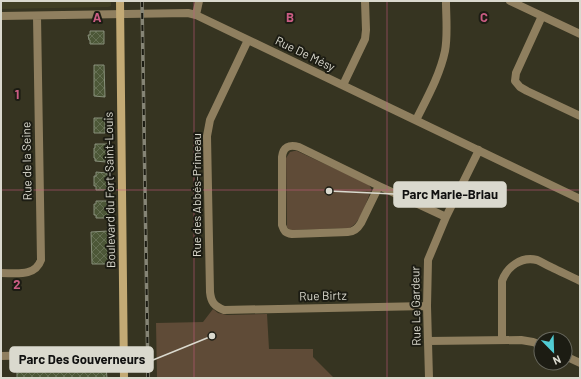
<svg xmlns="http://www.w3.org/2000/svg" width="581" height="379" font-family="Barlow,sans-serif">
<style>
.built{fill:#413f24}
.park{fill:#5f4b37}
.building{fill:url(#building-cross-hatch);stroke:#878f7a}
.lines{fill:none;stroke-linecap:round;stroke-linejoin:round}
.street{stroke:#8f7f5f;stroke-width:8}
.secondary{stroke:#c3aa75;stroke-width:8}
.rail-casing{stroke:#868576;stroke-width:3.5}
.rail{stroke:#1c1c13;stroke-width:2;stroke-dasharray:6;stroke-linecap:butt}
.grid{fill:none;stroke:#ca5c83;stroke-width:1;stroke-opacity:0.55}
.labels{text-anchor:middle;stroke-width:4;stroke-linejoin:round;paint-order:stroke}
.street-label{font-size:12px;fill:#dad9ce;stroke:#1c1c13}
.grid-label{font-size:13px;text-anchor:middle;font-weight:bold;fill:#ca5c83;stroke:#1c1c13;stroke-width:4;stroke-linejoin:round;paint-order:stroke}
.leader{fill:none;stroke:#dad9ce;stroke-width:1.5}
.callout-dot{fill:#dad9ce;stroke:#1c1c13;stroke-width:1.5}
.callout{fill:#dad9ce;stroke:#dad9ce;stroke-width:1.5}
.callout-label{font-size:13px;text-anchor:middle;font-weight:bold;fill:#111}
</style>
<defs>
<pattern id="building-cross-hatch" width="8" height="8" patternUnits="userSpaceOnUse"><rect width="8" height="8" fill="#4c5737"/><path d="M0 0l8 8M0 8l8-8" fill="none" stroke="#656f53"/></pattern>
</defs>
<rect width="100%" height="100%" fill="#363421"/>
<path class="built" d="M1 1H111V6L108 7 1 9Z"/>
<path class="park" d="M294 151H297L368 184C371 187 372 189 370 193 366 203 360 224 349 228L292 230 289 229 287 227 286 158 290 152Z
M213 309 218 313 227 315 267 314 269 349H313V357L334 378H157L156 323 203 322Z"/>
<path class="building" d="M90 31H104V44H90V40H89L88 35H90Z
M94 65H104L105 97 94 96Z
M94 118H105V133H94Z
M95 144H107V148H108V159H106V162L95 161V158H94V148H95Z
M96 172 107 173V176H109V187H107V190H96V186H94V176H96Z
M96 201H107V205H109V215H107V218H96V215H94V204H96Z
M108 231V264H92L91 232Z
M51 366H71V369L106 367 107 378H17V370H20V367H37V370L51 369Z"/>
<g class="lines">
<path class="street" d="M510 1 580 34
M196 15 199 1
M1 16 188 13 196 15 580 199
M542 16 516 73 515 81 520 87 527 91 580 116
M248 40 210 120 207 136 210 292C211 302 214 306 224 310L427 306
M343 85 365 39 366 30 365 1
M416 120C427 98 440 75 445 51 448 35 446 17 446 1
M379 186 361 223C358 228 354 232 348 232L292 234C285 233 284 231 282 225V157C283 147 289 144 299 147L379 186 446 217
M1 273C16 273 35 277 41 260L37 16
M502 340V281C507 267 521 256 537 260 542 262 546 265 551 267 561 272 570 276 580 281
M428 341 521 340 533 342 541 345
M1 356 124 353
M565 356 580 363
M429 378 427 306 428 260 446 217 479 150"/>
<path class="secondary" d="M120 1 124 378"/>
<g class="rail-casing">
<path id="rail" d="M142 1 148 378"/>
</g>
<use href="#rail" class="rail"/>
</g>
<path class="grid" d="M194 1V378M387 1V378M1 190H580"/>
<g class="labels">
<g class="street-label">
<text transform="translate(305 54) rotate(26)" y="4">Rue De Mésy</text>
<text transform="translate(27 161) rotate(-91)" y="4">Rue de la Seine</text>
<text transform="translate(110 190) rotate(-91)" y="4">Boulevard du Fort-Saint-Louis</text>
<text transform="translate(197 195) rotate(-90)" y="4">Rue des Abbés-Primeau</text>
<text transform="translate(323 296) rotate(-1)" y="4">Rue Birtz</text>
<text transform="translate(416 306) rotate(-91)" y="4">Rue Le Gardeur</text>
</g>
</g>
<g class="grid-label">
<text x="97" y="22">A</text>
<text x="290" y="22">B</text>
<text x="484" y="22">C</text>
<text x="17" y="99">1</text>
<text x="17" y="289">2</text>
</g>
<path class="leader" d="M329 191L394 194M212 336L153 360"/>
<g class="callout-dot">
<circle cx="329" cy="191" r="4"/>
<circle cx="212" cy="336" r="4"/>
</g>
<g class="callout">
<rect x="394" y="182" width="112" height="25" rx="4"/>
<rect x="10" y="347" width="143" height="25" rx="4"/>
</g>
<g class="callout-label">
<text x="450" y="199">Parc Marie-Briau</text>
<text x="82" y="364">Parc Des Gouverneurs</text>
</g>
<rect width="581" height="379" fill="none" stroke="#dad9ce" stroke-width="4"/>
<g transform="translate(553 351) rotate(157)"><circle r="19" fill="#1c1c13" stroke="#68685e"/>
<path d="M0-3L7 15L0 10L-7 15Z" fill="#51ccd4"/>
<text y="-6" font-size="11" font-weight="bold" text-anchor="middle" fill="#dad9ce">N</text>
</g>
</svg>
